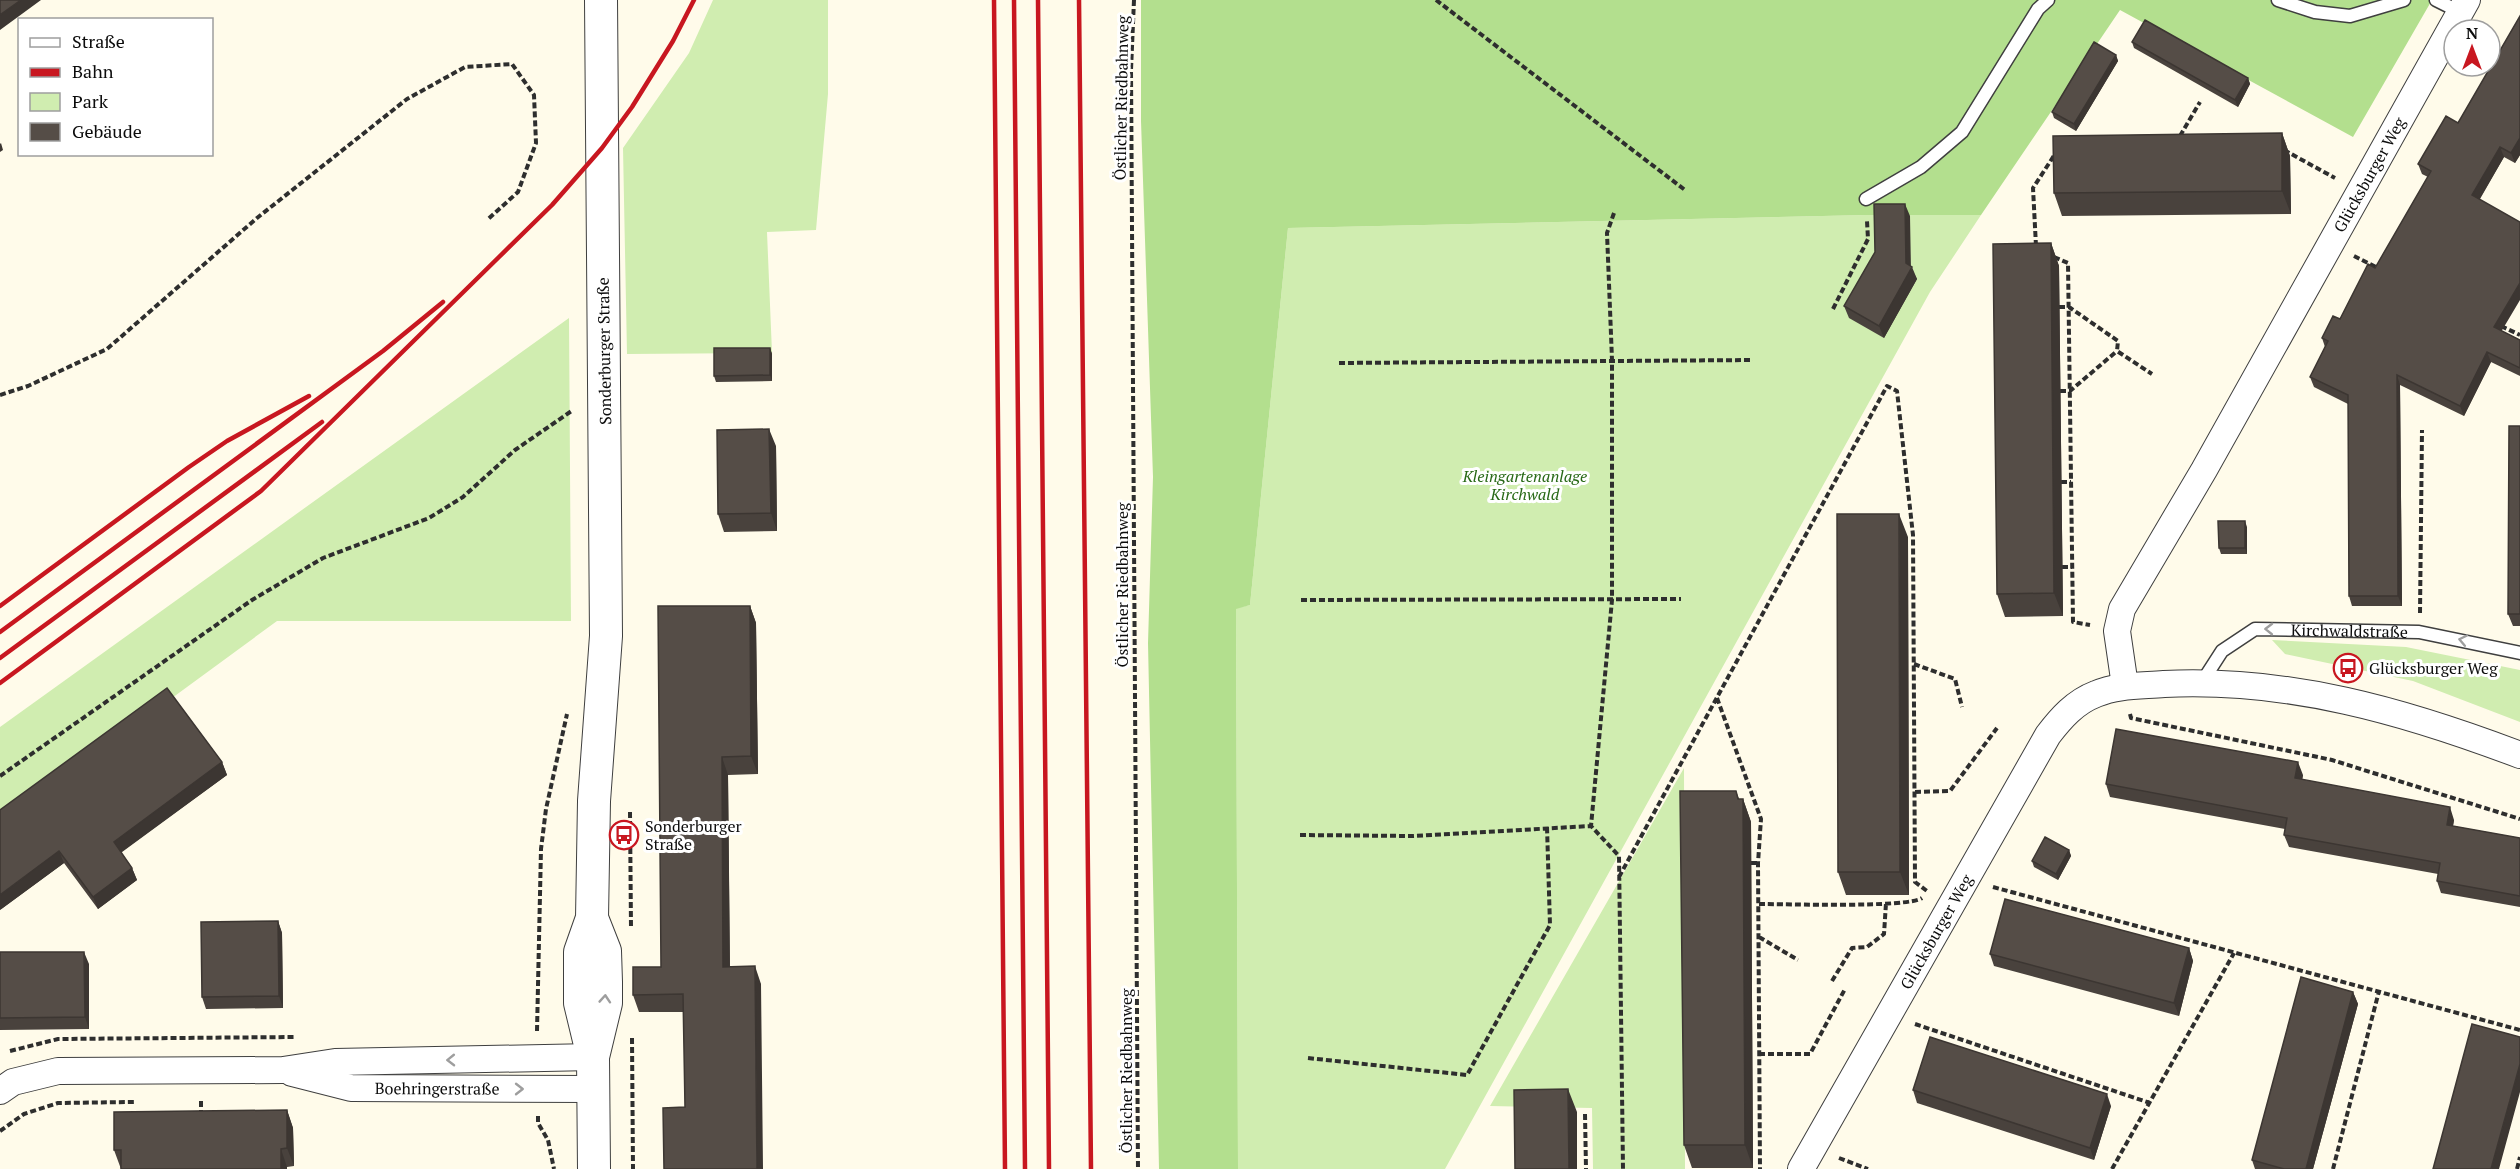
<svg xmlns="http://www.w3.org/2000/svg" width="2520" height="1169" font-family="'PT Serif',serif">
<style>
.green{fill:#d0edb0}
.forest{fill:#b3df8e}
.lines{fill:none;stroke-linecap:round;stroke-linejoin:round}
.service-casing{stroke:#3f3f3f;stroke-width:15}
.minor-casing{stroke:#3f3f3f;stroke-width:28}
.tertiary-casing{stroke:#3f3f3f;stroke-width:34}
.path{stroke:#2e2e2e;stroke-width:4;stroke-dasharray:6 3;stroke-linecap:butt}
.service{stroke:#fff;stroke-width:12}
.minor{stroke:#fff;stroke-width:26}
.tertiary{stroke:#fff;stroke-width:32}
.rail{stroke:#c81720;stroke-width:4.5}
.wall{fill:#49423d}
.shaded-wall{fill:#3c3632}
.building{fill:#554d47;stroke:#3c3632;stroke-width:1.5}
.oneway{stroke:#9e9e9e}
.labels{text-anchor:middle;stroke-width:6;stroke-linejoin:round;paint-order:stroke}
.street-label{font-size:16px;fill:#0c0c0c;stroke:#fff}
.park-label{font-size:16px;font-style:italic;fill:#286916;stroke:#fff}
.poi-label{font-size:16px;fill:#0c0c0c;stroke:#fff;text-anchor:start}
</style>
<rect width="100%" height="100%" fill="#fffbea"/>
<path class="green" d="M713 0H828V94L816 230 767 232 772 353 627 354 623 148 689 53Z
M1867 215H1981L1930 292 1445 1169H1238L1236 608 1250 605 1288 228Z
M569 318 571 621H277L0 824V727Z
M2272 640 2406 647 2520 670V722L2413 681 2285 654Z
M1684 768 1685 1169H1593L1592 1108 1490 1106Z"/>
<path class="forest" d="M1141 0H2432L2353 137 2120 10 1981 215H1867L1288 228 1250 605 1236 609 1238 1169H1159L1148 643 1153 477 1141 121Z"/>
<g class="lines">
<g class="service-casing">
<g id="service">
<path d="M2278 0 2315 12 2350 16 2404 0"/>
<path d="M2436 0 2460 12"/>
<path d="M1866 199 1921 167 1962 132 2038 9 2048 0"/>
<path id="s1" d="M2202 682 2222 651 2255 629 2419 632 2520 653"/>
</g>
</g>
<g class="minor-casing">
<g id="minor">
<path id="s2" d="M2125 686 2117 631 2122 609 2204 470 2467 0"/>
<path id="s3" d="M292 1073 351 1088 593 1089"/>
<path d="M0 1091 13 1082 58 1071 283 1070 335 1062 593 1057"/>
<path id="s4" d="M1801 1169 2048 735C2061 718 2075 702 2096 694 2117 685 2141 686 2164 684 2289 678 2404 711 2520 755"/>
</g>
</g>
<g class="tertiary-casing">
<path id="tertiary" d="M592 918 605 951 606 982V1003L593 1057 594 1169
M593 1057 580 1003V952L592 918 594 801 606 636 601 0"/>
</g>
<path class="path" d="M1134 0 1131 70 1138 1169
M1436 0 1685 190
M2180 136 2200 102
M2284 150 2335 178
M1614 213 1607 233 1612 360V600L1591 826 1619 856 1623 1169
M2036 246 2033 188 2057 151
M2354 256 2380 269
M2054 257 2068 263 2073 622 2090 625
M2059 307H2069L2118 341 2117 351 2152 374
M1833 309 1868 239 1867 221
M2501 326 2520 335
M1339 363 1753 360
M2060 391H2070L2117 351
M0 395 28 386 107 349 257 218 407 99 465 67 512 64 534 95 536 143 518 192 487 220
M2061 482H2071
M2062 567H2072
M1301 600 1681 599
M2420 613 2422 430
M1914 664 1955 679 1962 707
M1717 698 1761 819 1758 863 1760 1169
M2130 714 2131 718 2332 760 2520 819
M0 776 252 600 323 558 429 518 463 497 515 450 573 410
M1915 792 1950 791 1997 728
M630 812 631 928
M1300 835 1413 836 1591 826
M1751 863H1758
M1619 877 1887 386 1897 391 1913 535 1915 882 1927 891
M1993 887 2520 1030
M1759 904C1785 904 1908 908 1922 898
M1759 937 1798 960
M1832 981 1852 948 1867 947 1884 934 1886 903
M1915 1024 2150 1103
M537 1031 541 849 546 809 567 714
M632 1038 633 1169
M10 1051 58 1039 295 1037
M1759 1054H1810L1845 989
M1308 1058 1467 1075 1550 925 1547 827
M201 1101V1115
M1585 1114 1586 1169
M538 1116V1123L548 1140 554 1169
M0 1131 24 1114 58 1103 134 1102
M1839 1158 1868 1169
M2112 1169 2234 953
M2333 1169 2379 991
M2517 1169 2520 1157"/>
<use href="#service" class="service"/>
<use href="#minor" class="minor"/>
<use href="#tertiary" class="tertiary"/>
<path class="rail" d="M994 0 1005 1169
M1014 0 1025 1169
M1038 0 1049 1169
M1079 0 1091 1169
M0 606 189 467 227 441 309 396
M0 632 383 351 443 302
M0 658 322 422
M0 683 261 491 499 257 552 205 602 148 632 107 673 41 694 0"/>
</g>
<path class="wall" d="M2520 16V155L2515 163 2504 157 2480 199 2502 331 2520 340V376L2491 362 2464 416 2400 385 2402 606H2352L2349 596 2348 404 2314 387 2310 377 2325 347 2322 338 2340 319 2375 268 2428 177 2422 174 2418 164 2458 123Z
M2132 42 2248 78 2250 84 2238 107 2134 48Z
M2116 55 2118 61 2076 131 2054 118 2052 112Z
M2282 133 2290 156 2291 214 2062 216 2054 193Z
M1910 216V266L1917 279 1884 338 1849 318 1844 306Z
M2051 243 2059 266 2063 616 2005 617 1997 594Z
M770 348 772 354V381L716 382 714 376Z
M2520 426V626H2513L2508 614Z
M776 446 777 531 724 532 718 514Z
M2247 527V554H2221L2219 548Z
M1908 537 1909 895H1846L1838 872Z
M750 606 756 623 758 774 728 775 730 967 761 984 685 1107 684 1012H639L633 995 661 967Z
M167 688 222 762 227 775 121 852 132 868 137 880 98 909 64 863 0 910Z
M2303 775 2302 780 2454 820 2453 826 2520 838V907L2441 893 2437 881 2438 874 2289 847 2284 835 2285 829 2110 797 2106 784Z
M1739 799H1743L1751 822 1753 1168H1692L1684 1145Z
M2069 850 2071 856 2058 880 2034 867 2032 861Z
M278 921 282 933 283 1008 206 1009 202 997Z
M2189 948 2193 961 2179 1016 1994 966 1990 954Z
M0 952 89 964V1029L0 1030Z
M2353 992 2358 1004 2313 1169H2255L2252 1160Z
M1913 1090 2111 1106 2094 1160 1917 1103Z
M287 1110 293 1128 294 1166 287 1167V1169H121L114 1150Z"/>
<path class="shaded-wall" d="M21 0H41L0 30V15Z
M2116 55 2118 61 2076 131 2074 124Z
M2248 78 2250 84 2238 107 2235 100Z
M2282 133 2290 156 2291 214 2282 191Z
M2520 138V155L2515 163 2511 153Z
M1 143 3 150 0 152V144Z
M2500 147 2504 157 2476 205 2472 195Z
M1905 204 1910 216 1911 270 1912 267 1917 279 1884 338 1879 326 1906 263Z
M2051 243 2059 266 2063 616 2054 593Z
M2520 283V300L2498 337 2494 327Z
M770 348 772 354V381L770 375Z
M2487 352 2491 362 2464 416 2460 406Z
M2397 375 2400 385 2402 606 2398 596Z
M769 429 776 446 777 531 771 513Z
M1899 514 1908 537 1909 895 1900 872Z
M2245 521 2247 527V554L2245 548Z
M750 606 756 623 758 774 751 756Z
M722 757 728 775 730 984 723 967Z
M222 762 227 775 118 855 114 842Z
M2298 762 2303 775 2300 791 2295 778Z
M1736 791 1743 809V799L1751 822 1753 1168 1745 1145Z
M2450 807 2454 820 2451 837 2447 825Z
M2069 850 2071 856 2058 880 2056 874Z
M59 851 64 863 0 910V895Z
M132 868 137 880 98 909 93 897Z
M278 921 282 933 283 1008 279 996Z
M2189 948 2193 961 2179 1016 2174 1003Z
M84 952 89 964V1029L85 1017Z
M755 966 761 984 763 1169H757Z
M2353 992 2358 1004 2313 1169H2306Z
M2520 1064V1092L2499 1169H2491Z
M1568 1089 1577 1112V1169H1569Z
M2107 1094 2111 1106 2094 1160 2090 1148Z
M287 1110 293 1128 294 1166 287 1148Z
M281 1149 287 1167V1169H281Z"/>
<path class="building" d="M0 0H21L0 15Z
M2520 16V138L2511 153 2500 147 2472 195 2520 222V283L2494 327 2520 340V368L2487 352 2460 406 2397 375 2398 596H2349L2348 395 2310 377 2328 341 2322 338 2333 316 2340 319 2368 264 2375 268 2431 171 2418 164 2446 116 2458 123Z
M2145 20 2248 78 2235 100 2132 42Z
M2094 42 2116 55 2074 124 2052 112Z
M2282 133V191L2054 193 2053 136Z
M1874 204H1905L1906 263 1912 267 1879 326 1844 306 1875 252Z
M2051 243 2054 593 1997 594 1993 244Z
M714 348H770V375L714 376Z
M2509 426H2520V614H2508Z
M769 429 771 513 718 514 717 430Z
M1837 514H1899L1900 872H1838Z
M2218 521H2245V548H2219Z
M658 606H750L751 756 722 757 723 967 755 966 757 1169H664L663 1108 685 1107 683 994 633 995V967H661Z
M167 688 222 762 114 842 132 868 93 897 59 851 0 895V810Z
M2116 729 2298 762 2295 778 2450 807 2447 825 2520 838V896L2437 881 2440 863 2284 835 2287 818 2106 784Z
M1680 791H1736L1738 799H1743L1745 1145H1684Z
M2045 837 2069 850 2056 874 2032 861Z
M2005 899 2189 948 2174 1003 1990 954Z
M278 921 279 996 202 997 201 922Z
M0 952H84L85 1017 0 1018Z
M2301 977 2353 992 2306 1169H2284L2252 1160Z
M2472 1024 2520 1037V1064L2491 1169H2433Z
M1930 1037 2107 1094 2090 1148 1913 1090Z
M1568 1089 1569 1169H1515L1514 1090Z
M287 1110V1148L281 1149V1169H121V1150H114V1112Z"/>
<defs><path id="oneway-chevron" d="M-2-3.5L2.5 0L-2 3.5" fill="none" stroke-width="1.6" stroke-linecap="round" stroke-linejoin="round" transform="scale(1.5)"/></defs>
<g class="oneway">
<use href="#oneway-chevron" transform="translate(2269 629) rotate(-179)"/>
<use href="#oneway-chevron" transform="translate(2463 640) rotate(-168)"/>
<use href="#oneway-chevron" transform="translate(605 999) rotate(-86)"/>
<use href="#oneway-chevron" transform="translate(451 1060) rotate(179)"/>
<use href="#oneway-chevron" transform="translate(519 1089)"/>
</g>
<defs>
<g id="bus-ring" transform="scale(1.5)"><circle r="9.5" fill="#fff" stroke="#c81720" stroke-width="1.5"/><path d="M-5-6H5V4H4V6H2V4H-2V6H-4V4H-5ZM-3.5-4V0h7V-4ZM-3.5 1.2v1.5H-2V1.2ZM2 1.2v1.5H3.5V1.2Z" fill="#c81720"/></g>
</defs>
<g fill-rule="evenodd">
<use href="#bus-ring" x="2348" y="668"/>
<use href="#bus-ring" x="624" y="835"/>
</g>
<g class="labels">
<g class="street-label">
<text transform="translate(1121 98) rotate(-89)" y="6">Östlicher Riedbahnweg</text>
<text dy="6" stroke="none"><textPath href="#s2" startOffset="578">Glücksburger Weg</textPath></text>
<text transform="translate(604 351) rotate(-91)" y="6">Sonderburger Straße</text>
<text transform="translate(1122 585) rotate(-90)" y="6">Östlicher Riedbahnweg</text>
<text dy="6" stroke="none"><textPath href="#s1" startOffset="171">Kirchwaldstraße</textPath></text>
<text dy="6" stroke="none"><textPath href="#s4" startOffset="273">Glücksburger Weg</textPath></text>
<text transform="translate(1126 1071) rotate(-90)" y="6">Östlicher Riedbahnweg</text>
<text dy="6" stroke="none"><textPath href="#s3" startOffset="147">Boehringerstraße</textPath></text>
</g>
<g class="park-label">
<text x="1525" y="482">Kleingartenanlage<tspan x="1525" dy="18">Kirchwald</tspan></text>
</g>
<g class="poi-label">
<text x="2369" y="674">Glücksburger Weg</text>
<text x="645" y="832">Sonderburger<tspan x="645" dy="18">Straße</tspan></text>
</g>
</g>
<rect x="18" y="18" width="195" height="138" fill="#ffffff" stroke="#9e9e9e" stroke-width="1.5"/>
<rect x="30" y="38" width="30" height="9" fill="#ffffff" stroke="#9e9e9e" stroke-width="1.5"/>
<text x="72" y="48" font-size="18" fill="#0c0c0c">Straße</text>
<rect x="30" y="68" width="30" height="9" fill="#c81720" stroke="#9e9e9e" stroke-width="1.5"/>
<text x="72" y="78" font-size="18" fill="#0c0c0c">Bahn</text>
<rect x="30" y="93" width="30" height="18" fill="#d0edb0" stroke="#9e9e9e" stroke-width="1.5"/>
<text x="72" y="108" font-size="18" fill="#0c0c0c">Park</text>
<rect x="30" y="123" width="30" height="18" fill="#554d47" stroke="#9e9e9e" stroke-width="1.5"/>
<text x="72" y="138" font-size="18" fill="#0c0c0c">Gebäude</text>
<g transform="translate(2472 48)"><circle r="28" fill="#ffffff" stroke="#9e9e9e" stroke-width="1.5"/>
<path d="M0-4.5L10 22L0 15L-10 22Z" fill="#c81720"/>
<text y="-9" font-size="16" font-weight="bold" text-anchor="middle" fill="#0c0c0c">N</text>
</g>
</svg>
